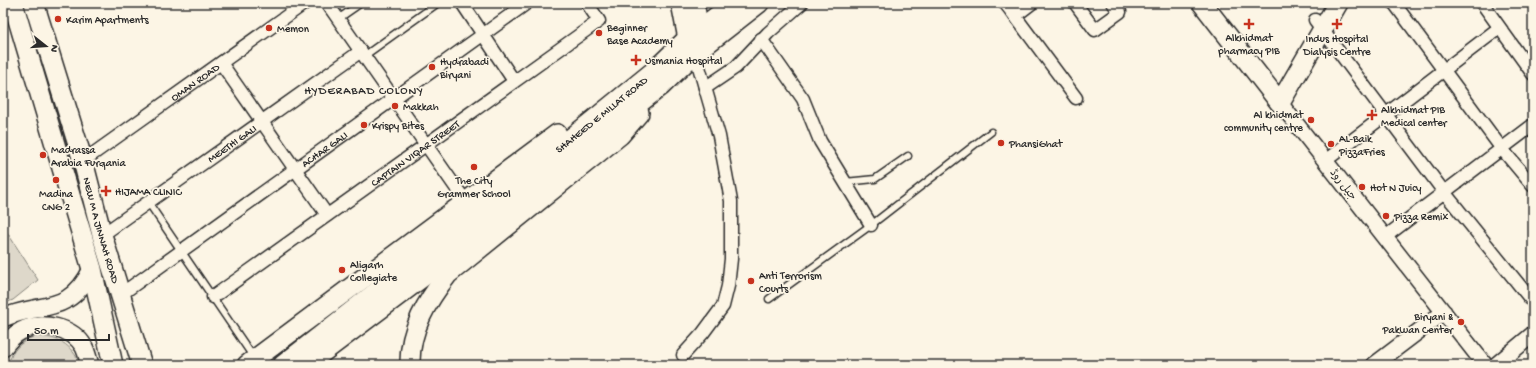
<svg xmlns="http://www.w3.org/2000/svg" width="1536" height="368" font-family="'Gochi Hand','Playpen Sans Arabic',sans-serif">
<style>
.green{fill:#ded8ca;stroke:#84827a}
.lines{fill:none;stroke-linecap:round;stroke-linejoin:round}
.service-casing{stroke:#2b2b2b;stroke-width:9}
.minor-casing{stroke:#2b2b2b;stroke-width:15}
.tertiary-casing{stroke:#2b2b2b;stroke-width:18}
.secondary-casing{stroke:#2b2b2b;stroke-width:20}
.primary-casing{stroke:#2b2b2b;stroke-width:22}
.service{stroke:#fcf5e5;stroke-width:6}
.minor{stroke:#fcf5e5;stroke-width:12}
.tertiary{stroke:#fcf5e5;stroke-width:15}
.secondary{stroke:#fcf5e5;stroke-width:17}
.primary{stroke:#fcf5e5;stroke-width:19}
.poi-dot{fill:#c8321e;stroke:#fcf5e5;stroke-width:1.5}
.labels{text-anchor:middle;stroke-width:3.5;stroke-linejoin:round;paint-order:stroke}
.poi-label{font-size:11px;fill:#2b2b2b;stroke:#fcf5e5;text-anchor:start}
.street-label{font-size:11px;fill:#2b2b2b;stroke:#fcf5e5}
.neighbourhood-label{font-size:12px;letter-spacing:1px;fill:#2b2b2b;stroke:#fcf5e5}
</style>
<rect width="100%" height="100%" fill="#fcf5e5"/>
<filter id="ink" filterUnits="userSpaceOnUse"><feTurbulence type="fractalNoise" baseFrequency=".025" numOctaves="2"/><feDisplacementMap in="SourceGraphic" scale="8" xChannelSelector="R" yChannelSelector="G"/><feConvolveMatrix kernelMatrix="1 2 1 2 8 2 1 2 1" color-interpolation-filters="sRGB"/></filter>
<g filter="url(#ink)">
<path class="green" d="M3 226 38 280 13 300 3 304Z
M35 336C59 337 70 343 81 365H8C12 350 20 342 35 336Z"/>
<g class="lines">
<g class="service-casing">
<path id="service" d="M338 19 361 3
M364 56 438 3
M845 182 875 179 908 156
M148 202 254 358
M769 299 871 225 991 132"/>
</g>
<g class="minor-casing">
<g id="minor">
<path d="M327 3 466 202"/>
<path d="M462 3 514 81"/>
<path d="M1005 3 1015 16"/>
<path d="M1032 3 1015 16 1076 98"/>
<path d="M1075 3 1095 30 1120 12 1113 3"/>
<path d="M1394 3 1502 149 1533 186"/>
<path d="M1482 3 1533 74"/>
<path d="M1315 20 1444 192 1533 302"/>
<path d="M761 39 803 99 820 141 871 225"/>
<path d="M221 63 327 215"/>
<path d="M705 88 736 67 768 33 802 3"/>
<path id="s1" d="M83 161 305 3"/>
<path d="M1325 161 1499 28"/>
<path id="s2" d="M102 235 361 51"/>
<path d="M1385 237 1533 125"/>
<path id="s3" d="M120 295 527 3"/>
<path id="s4" d="M213 297 599 21 587 3"/>
<path d="M683 355 703 333 723 306 728 286 731 259V201L719 136 695 53"/>
</g>
</g>
<g class="tertiary-casing">
<path id="tertiary" d="M1280 103 1485 365
M1374 365 1444 312
M1496 365 1533 334"/>
</g>
<g class="secondary-casing">
<path id="secondary" d="M680 3 687 39 693 50
M695 3 700 29 705 39
M3 318C42 301 69 316 92 269
M3 348C8 341 13 335 21 331 41 320 73 327 84 347 87 353 88 359 90 365"/>
</g>
<g class="primary-casing">
<g id="primary">
<path d="M13 3 92 269 113 365"/>
<path id="s5" d="M34 3 83 161 102 235 142 365"/>
<path d="M1202 3 1280 103 1338 3"/>
<path d="M247 365 557 134"/>
<path id="s6" d="M283 365 527 174 654 71 687 39 734 3"/>
<path d="M306 365 452 255 546 176 661 86 695 53 759 3"/>
<path d="M410 365C409 330 427 301 448 274L620 135 639 113"/>
</g>
</g>
<use href="#service" class="service"/>
<use href="#minor" class="minor"/>
<use href="#tertiary" class="tertiary"/>
<use href="#secondary" class="secondary"/>
<use href="#primary" class="primary"/>
</g>
</g>
<g class="poi-dot">
<circle cx="58" cy="19" r="4"/>
<path d="M1247 18h4v4h4v4h-4v4h-4v-4h-4v-4h4z"/>
<path d="M1335 18h4v4h4v4h-4v4h-4v-4h-4v-4h4z"/>
<circle cx="269" cy="28" r="4"/>
<circle cx="599" cy="33" r="4"/>
<path d="M634 54h4v4h4v4h-4v4h-4v-4h-4v-4h4z"/>
<circle cx="432" cy="67" r="4"/>
<circle cx="395" cy="106" r="4"/>
<path d="M1370 109h4v4h4v4h-4v4h-4v-4h-4v-4h4z"/>
<circle cx="1311" cy="120" r="4"/>
<circle cx="364" cy="125" r="4"/>
<circle cx="1001" cy="143" r="4"/>
<circle cx="1331" cy="144" r="4"/>
<circle cx="43" cy="155" r="4"/>
<circle cx="474" cy="167" r="4"/>
<circle cx="56" cy="180" r="4"/>
<circle cx="1362" cy="187" r="4"/>
<path d="M104 185h4v4h4v4h-4v4h-4v-4h-4v-4h4z"/>
<circle cx="1386" cy="216" r="4"/>
<circle cx="342" cy="270" r="4"/>
<circle cx="751" cy="281" r="4"/>
<circle cx="1461" cy="322" r="4"/>
</g>
<g class="labels">
<g class="poi-label">
<text x="66" y="23">Karim Apartments</text>
<text x="607" y="31">Beginner<tspan x="607" dy="13">Base Academy</tspan></text>
<text x="277" y="32">Memon</text>
<text x="1249" y="41" text-anchor="middle">Alkhidmat<tspan x="1249" dy="13">pharmacy PIB</tspan></text>
<text x="1337" y="42" text-anchor="middle">Indus Hospital<tspan x="1337" dy="13">Dialysis Centre</tspan></text>
<text x="645" y="64">Usmania Hospital</text>
<text x="440" y="65">Hydrabadi<tspan x="440" dy="13">Biryani</tspan></text>
<text x="403" y="110">Makkah</text>
<text x="1381" y="113">Alkhidmat PIB<tspan x="1381" dy="13">Medical center</tspan></text>
<text x="1303" y="118" text-anchor="end">Al khidmat<tspan x="1303" dy="13">community centre</tspan></text>
<text x="372" y="129">Krispy Bites</text>
<text x="1339" y="142">AL-Baik<tspan x="1339" dy="13">PizzaFries</tspan></text>
<text x="1009" y="147">PhansiGhat</text>
<text x="51" y="153">Madrassa<tspan x="51" dy="13">Arabia Furqania</tspan></text>
<text x="474" y="184" text-anchor="middle">The City<tspan x="474" dy="13">Grammer School</tspan></text>
<text x="1370" y="191">Hot N Juicy</text>
<text x="115" y="195">HIJAMA CLINIC</text>
<text x="56" y="197" text-anchor="middle">Madina<tspan x="56" dy="13">CNG 2</tspan></text>
<text x="1394" y="220">Pizza Remix</text>
<text x="350" y="268">Aligarh<tspan x="350" dy="13">Collegiate</tspan></text>
<text x="759" y="279">Anti Terrorism<tspan x="759" dy="13">Courts</tspan></text>
<text x="1453" y="320" text-anchor="end">Biryani &amp;<tspan x="1453" dy="13">Pakwan Center</tspan></text>
</g>
<g class="street-label">
<text dy="4" stroke="none"><textPath href="#s1" startOffset="137">OMAN ROAD</textPath></text>
<text dy="4" stroke="none"><textPath href="#s6" startOffset="405">SHAHEED E MILLAT ROAD</textPath></text>
<text dy="4" stroke="none"><textPath href="#s2" startOffset="159">MEETHI GALI</textPath></text>
<text dy="4" stroke="none"><textPath href="#s3" startOffset="251">ACHAR GALI</textPath></text>
<text dy="4" stroke="none"><textPath href="#s4" startOffset="248">CAPTAIN VIQAR STREET</textPath></text>
<text transform="translate(1344 184) rotate(52)" y="4">جیل روڈ</text>
<text dy="4" stroke="none"><textPath href="#s5" startOffset="237">NEW M A JINNAH ROAD</textPath></text>
</g>
<g class="neighbourhood-label">
<text x="364" y="94">HYDERABAD COLONY</text>
</g>
</g>
<rect width="1536" height="368" fill="none" stroke="#fcf5e5" stroke-width="16"/>
<rect x="8" y="8" width="1520" height="352" fill="none" stroke="#2b2b2b" stroke-width="1.5" filter="url(#ink)"/>
<g transform="translate(46 46) rotate(107)" stroke="#fcf5e5" stroke-width="3" paint-order="stroke">
<path d="M0-3L7 15L0 10L-7 15Z" fill="#2b2b2b"/>
<text y="-6" font-size="11" font-weight="bold" text-anchor="middle" fill="#2b2b2b">N</text>
</g>
<path d="M28 334v6h81v-6" fill="none" stroke="#2b2b2b" stroke-width="2"/>
<text x="34" y="334" font-size="12" fill="#2b2b2b" stroke="#fcf5e5" stroke-width="3" paint-order="stroke">50 m</text>
</svg>
